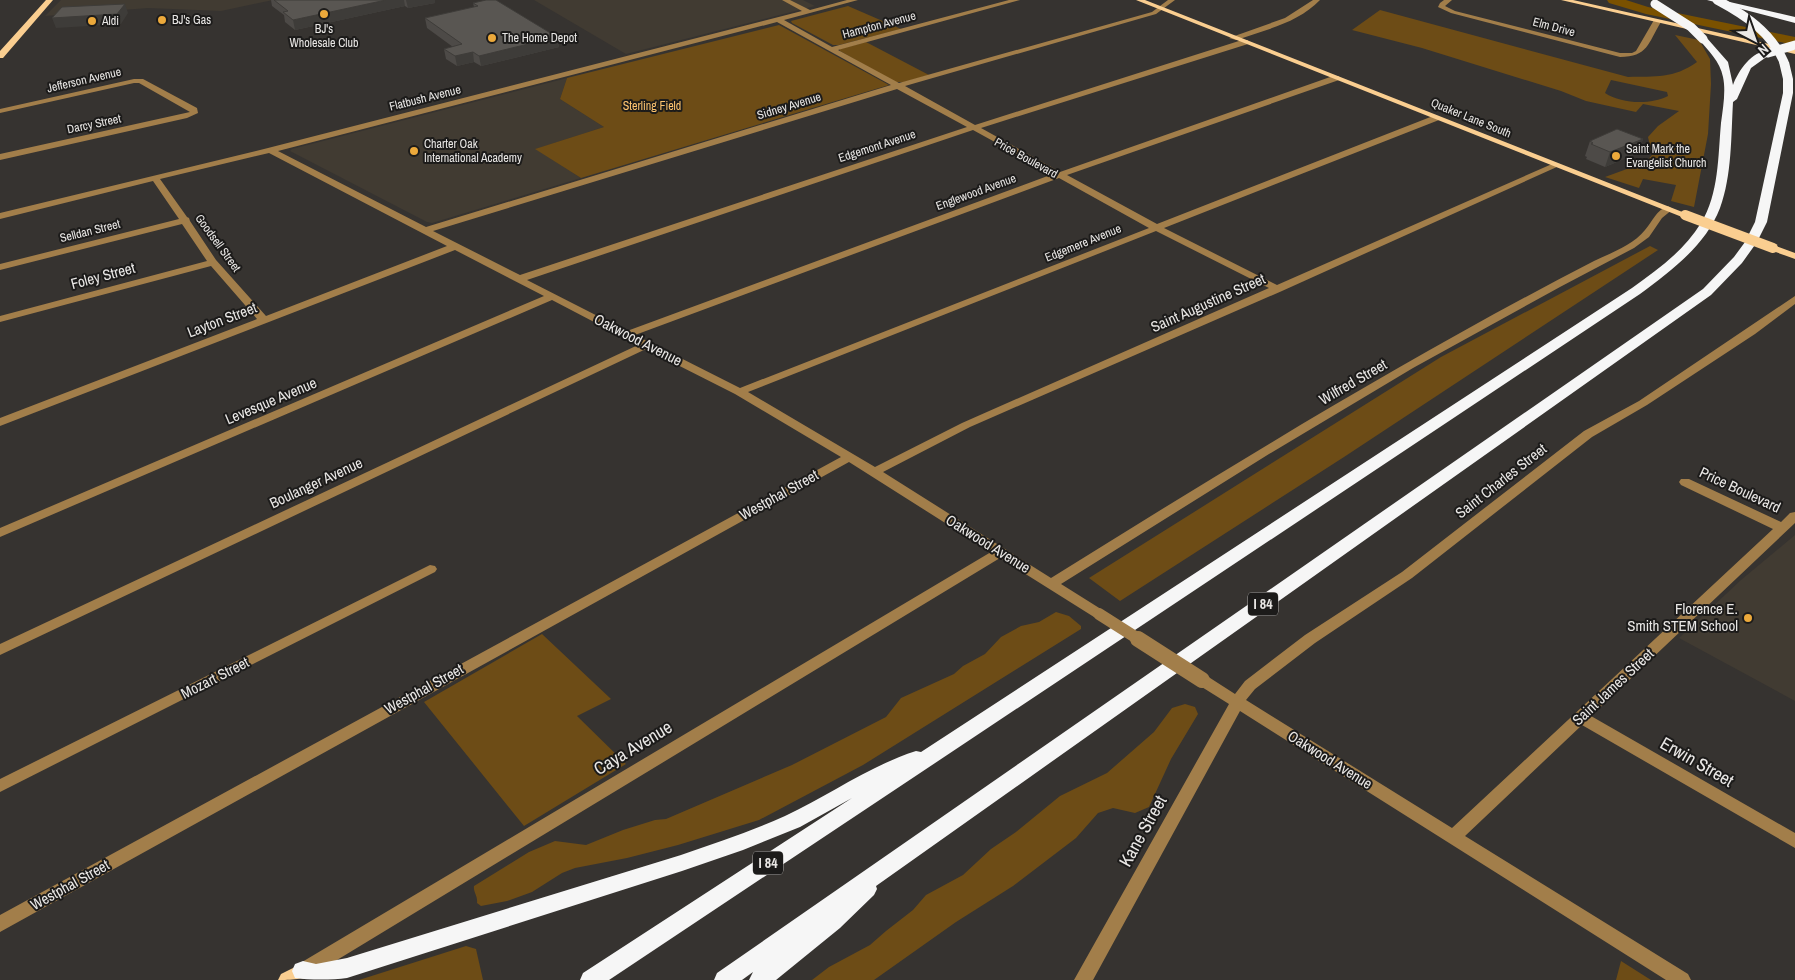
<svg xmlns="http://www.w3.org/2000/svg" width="1795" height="980" font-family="'Archivo Narrow',sans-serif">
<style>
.built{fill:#413b32}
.green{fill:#6d4c16;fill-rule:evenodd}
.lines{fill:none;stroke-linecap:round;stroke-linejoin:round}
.river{fill:#7a5100;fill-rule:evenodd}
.minor{fill:#a27e4a;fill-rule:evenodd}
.major{fill:#face90;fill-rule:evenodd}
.highway{fill:#f6f6f6;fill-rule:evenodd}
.minor-bridge-far1{stroke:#a27e4a;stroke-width:12}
.minor-bridge{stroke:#a27e4a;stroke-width:16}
.major-bridge{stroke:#face90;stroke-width:10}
.highway-bridge{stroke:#f6f6f6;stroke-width:9}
.wall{fill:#4d4a47}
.shaded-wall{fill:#3e3c39}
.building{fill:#595652;stroke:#3e3c39}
.poi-dot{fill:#eca93b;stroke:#1c1b1a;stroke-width:2}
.labels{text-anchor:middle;stroke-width:4;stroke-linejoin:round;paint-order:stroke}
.far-poi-label{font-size:12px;fill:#e9e7e5;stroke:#1c1b1a;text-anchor:start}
.far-street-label{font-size:12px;fill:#e9e7e5;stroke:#1c1b1a}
.far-park-label{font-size:12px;fill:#fec46f;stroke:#1c1b1a}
.shield{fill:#1c1b1a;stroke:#acaaa8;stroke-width:1}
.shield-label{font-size:14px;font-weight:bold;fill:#e9e7e5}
.street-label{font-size:15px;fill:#e9e7e5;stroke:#1c1b1a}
.poi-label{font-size:15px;fill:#e9e7e5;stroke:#1c1b1a;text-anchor:end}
.near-street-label{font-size:18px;fill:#e9e7e5;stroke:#1c1b1a}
</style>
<rect width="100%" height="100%" fill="#363330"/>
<path class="built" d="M61 0H273L221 11 148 8 45 16Z
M534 0H803L815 6 626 54Z
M567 78 560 99 604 127 536 149 581 178 432 223 427 222 290 151 292 149Z
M1795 535V701L1679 638 1741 580Z"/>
<path class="green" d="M848 6 901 29 839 45H833L792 23 791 21Z
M1380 10 1628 77C1656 76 1673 79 1697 62L1675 35 1699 40 1710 59 1711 84 1708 134 1694 207 1671 201 1676 185 1643 179 1639 188 1605 177 1646 162 1652 155 1648 137 1658 126 1679 111 1643 104 1636 112 1586 101 1561 91 1422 48 1352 30ZM1611 80 1667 92 1668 96C1650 105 1622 104 1605 93Z
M779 25 889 85 581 178 535 149 604 127 560 99 567 78Z
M866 42 929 75 904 82H895L840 51V49Z
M1650 246 1658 250 1344 457 1120 601 1089 578 1441 357Z
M1056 612 1069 616 1081 626V629L863 765 759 820 678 845 627 858 575 868 562 873 532 892 507 901 481 906 477 903C478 896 473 892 474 886L529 852 555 841 586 845 623 830 655 820 666 819 792 765 886 717 901 698 954 674 963 666 985 654 1001 637 1021 626 1039 622Z
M542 634 611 699 577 716 626 764 524 826 424 702Z
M1185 704 1195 707 1198 714 1171 759 1149 807 1135 813 1113 808 1098 813 1076 838 1013 886 956 922 874 980H812L829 967 870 945 886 931 913 910 926 895 963 875 991 849 1016 832 1060 796 1107 773 1154 732 1172 708Z
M466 946 476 949 483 980H359Z
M1621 961 1651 980H1616Z"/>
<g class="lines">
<path class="river" d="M1607 0H1626L1648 7 1795 37V45L1646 14 1609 3Z"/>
<path class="minor" d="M782 0H790L810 10 847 0H858L784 20 832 47 1009 0H1020L838 50 899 83 1152 12 1168 0H1175L1156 14 905 86 975 125 1242 40H1248V44L981 128 1060 172 1333 76H1339V80L1067 175 1157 224 1433 116H1439V120L1164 228 1277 285 1552 164 1559 166 1282 291 970 427 883 472 1051 578C1229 467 1408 357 1594 261 1611 253 1633 245 1645 230 1653 221 1656 210 1668 206L1673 209 1662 218 1649 237 1634 248 1560 287 1413 368 1269 454 1061 584 1104 611 1106 614 1104 617H1094L1000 558 309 977 303 979 297 977 294 971 297 965 991 552 849 462 0 932V915L841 457 735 394 646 349 0 655V644L638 345 552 300 0 537V528L544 296 455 250 0 426V418L257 319 211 266 0 322V316L207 261 182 224 0 270V264L179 219 153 181 0 219V213L268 148 802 11ZM777 22 891 85 426 227 278 151ZM897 89 967 127 520 275 433 231ZM973 130 1053 174 627 331 527 280ZM269 153 447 246 266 316 216 260 190 221 189 218 187 217 160 179ZM1059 178 1149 228 740 388 635 335ZM1156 231 1269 288 962 423 875 467 748 392Z
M1313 0H1320C1298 23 1265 30 1236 40L1229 38 1285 18Z
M1444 0H1452L1445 6 1455 11 1620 53H1632L1636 51 1654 20 1661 22C1648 43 1648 57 1620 57L1451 13 1438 7 1440 3Z
M134 79H143L197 108 198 113 187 118 0 160V154L190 112 139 83H134L0 113V109Z
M1795 296V304L1755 334 1647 405 1592 437 1412 578 1315 643 1255 689 1246 700 1452 828 1773 529 1681 485 1679 482 1681 479H1689L1781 522 1790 513 1795 512V523L1591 716 1795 833V848L1582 725 1465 836 1688 974 1691 980H1666L1240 711 1093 980H1074L1229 704 1197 684 1195 680 1197 676 1202 675 1207 676 1235 694 1245 681 1305 635 1402 572 1584 431 1639 401Z
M430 565 435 566 437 569 435 572 0 792V779Z"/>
<path class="major" d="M46 0H53L3 58H0V51Z
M1136 0H1145L1690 215 1688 217H1682Z
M1561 0H1573L1795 50V54Z
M1773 245 1795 253V259L1770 250V246Z
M303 963 309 965 312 971C306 980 290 980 278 980L281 974Z"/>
<path class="highway" d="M1707 0H1721L1795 17V23Z
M1703 36 1706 37 1728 62 1733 85C1739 70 1753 49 1771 51L1772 53 1751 68 1737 99 1733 102C1731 136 1732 175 1720 208 1706 245 1671 271 1640 294L609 980H580L583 973 852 798 800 827 743 850 682 871 347 978C332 980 310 980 295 978L292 971 295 964 303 961 316 964 347 958 681 855C716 843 752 831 785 816 830 795 869 766 916 751L921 752 1632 288C1657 270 1684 251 1701 223 1719 194 1718 156 1721 123 1723 108 1726 91 1723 77 1720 61 1708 51 1699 39Z
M1784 59 1789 62 1793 79V93L1767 222 1757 242 1742 263 1711 295 876 886 877 889 874 895 840 928 776 980H749L753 972 742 980H714L717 973 1703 289 1734 257 1745 242 1755 222 1783 93V79L1779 62Z"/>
<path class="minor-bridge-far1" d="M1099 614 1140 640"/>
<path class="minor-bridge" d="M1138 639 1202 680"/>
<path class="major-bridge" d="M1685 215 1773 248"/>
<path class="highway-bridge" d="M1717 0C1745 15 1771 32 1784 62
M1655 4 1691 27 1703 39
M1768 53 1795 45"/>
</g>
<path class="wall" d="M271 0H435V3L408 8 405 6 295 30 285 22 284 15 272 6Z
M473 3 557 37 559 47 481 66 474 62 457 66 446 59 444 49 453 47 427 28 425 18 474 7Z
M1643 139 1638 153 1605 167 1586 159 1587 157 1585 156 1590 141Z"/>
<path class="shaded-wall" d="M386 0H404L405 6 295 30 293 20Z
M406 0H435V3L408 8Z
M125 4 128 13 121 24 56 28 52 18Z
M557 37 559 47 481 66 479 56Z
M473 52 474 62 457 66 455 56Z
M1643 139 1638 153 1605 167 1610 152Z"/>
<path class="building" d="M274 0H386L293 20 283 12 288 11Z
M486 0H496L557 37 479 56 473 52 455 56 444 49 462 44 425 18 478 6 473 3Z
M125 4 117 14 52 18 62 7Z
M1617 129 1643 139 1610 152 1591 144 1593 143 1590 141Z"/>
<g class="poi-dot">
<circle cx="324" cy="14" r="5"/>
<circle cx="162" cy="20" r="5"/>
<circle cx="92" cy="21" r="5"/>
<circle cx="492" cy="38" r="5"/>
<circle cx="414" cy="151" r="5"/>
<circle cx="1616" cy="156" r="5"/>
<circle cx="1748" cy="618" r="5"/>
</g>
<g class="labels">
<g class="far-poi-label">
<text x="172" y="24">BJ's Gas</text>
<text x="102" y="25">Aldi</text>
<text x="324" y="33" text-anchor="middle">BJ's<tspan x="324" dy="14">Wholesale Club</tspan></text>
<text x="502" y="42">The Home Depot</text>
<text x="424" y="148">Charter Oak<tspan x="424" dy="14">International Academy</tspan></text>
<text x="1626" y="153">Saint Mark the<tspan x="1626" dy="14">Evangelist Church</tspan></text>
</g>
<g class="far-street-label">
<text transform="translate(879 25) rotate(-15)" y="4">Hampton Avenue</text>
<text transform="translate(1554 27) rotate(15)" y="4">Elm Drive</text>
<text transform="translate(84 80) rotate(-13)" y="4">Jefferson Avenue</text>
<text transform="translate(425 98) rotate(-14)" y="4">Flatbush Avenue</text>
<text transform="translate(789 106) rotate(-17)" y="4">Sidney Avenue</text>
<text transform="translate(1471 118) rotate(22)" y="4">Quaker Lane South</text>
<text transform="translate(94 124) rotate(-12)" y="4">Darcy Street</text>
<text transform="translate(877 146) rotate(-18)" y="4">Edgemont Avenue</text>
<text transform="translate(1026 158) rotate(29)" y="4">Price Boulevard</text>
<text transform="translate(976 192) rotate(-20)" y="4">Englewood Avenue</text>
<text transform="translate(90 231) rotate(-14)" y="4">Selldan Street</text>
<text transform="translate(218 243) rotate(54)" y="4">Goodsell Street</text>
<text transform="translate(1083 243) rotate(-22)" y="4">Edgemere Avenue</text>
</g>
<g class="far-park-label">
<text x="652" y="110">Sterling Field</text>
</g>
<g class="shield">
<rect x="1248" y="592.5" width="30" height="23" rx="4"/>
<rect x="753" y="851.5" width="30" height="23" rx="4"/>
</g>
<g class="shield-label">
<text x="1263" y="609">I 84</text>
<text x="768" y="868">I 84</text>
</g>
<g class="street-label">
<text transform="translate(103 276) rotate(-15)" y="5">Foley Street</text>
<text transform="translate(1208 303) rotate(-24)" y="5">Saint Augustine Street</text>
<text transform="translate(222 320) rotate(-21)" y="5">Layton Street</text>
<text transform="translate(638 340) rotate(27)" y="5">Oakwood Avenue</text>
<text transform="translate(1353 382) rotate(-30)" y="5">Wilfred Street</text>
<text transform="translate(271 401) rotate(-23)" y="5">Levesque Avenue</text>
<text transform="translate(1501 481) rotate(-38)" y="5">Saint Charles Street</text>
<text transform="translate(316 483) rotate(-25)" y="5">Boulanger Avenue</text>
<text transform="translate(1740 490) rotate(25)" y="5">Price Boulevard</text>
<text transform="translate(779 495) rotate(-29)" y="5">Westphal Street</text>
<text transform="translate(988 544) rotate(32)" y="5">Oakwood Avenue</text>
<text transform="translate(215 678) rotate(-27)" y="5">Mozart Street</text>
<text transform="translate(1613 687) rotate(-43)" y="5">Saint James Street</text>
<text transform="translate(424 689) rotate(-29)" y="5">Westphal Street</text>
<text transform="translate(1330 760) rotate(32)" y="5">Oakwood Avenue</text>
<text transform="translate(70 885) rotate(-29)" y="5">Westphal Street</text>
</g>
<g class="poi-label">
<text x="1738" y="614">Florence E.<tspan x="1738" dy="17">Smith STEM School</tspan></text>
</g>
<g class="near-street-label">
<text transform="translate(633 748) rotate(-31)" y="6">Caya Avenue</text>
<text transform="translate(1697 762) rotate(30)" y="6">Erwin Street</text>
<text transform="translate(1143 831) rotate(-61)" y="6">Kane Street</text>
</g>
</g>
<g transform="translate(1755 40) rotate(139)" stroke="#1c1b1a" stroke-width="4" paint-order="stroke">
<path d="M0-4L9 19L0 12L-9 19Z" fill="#e9e7e5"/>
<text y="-8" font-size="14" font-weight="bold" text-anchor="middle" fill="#e9e7e5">N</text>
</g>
</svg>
